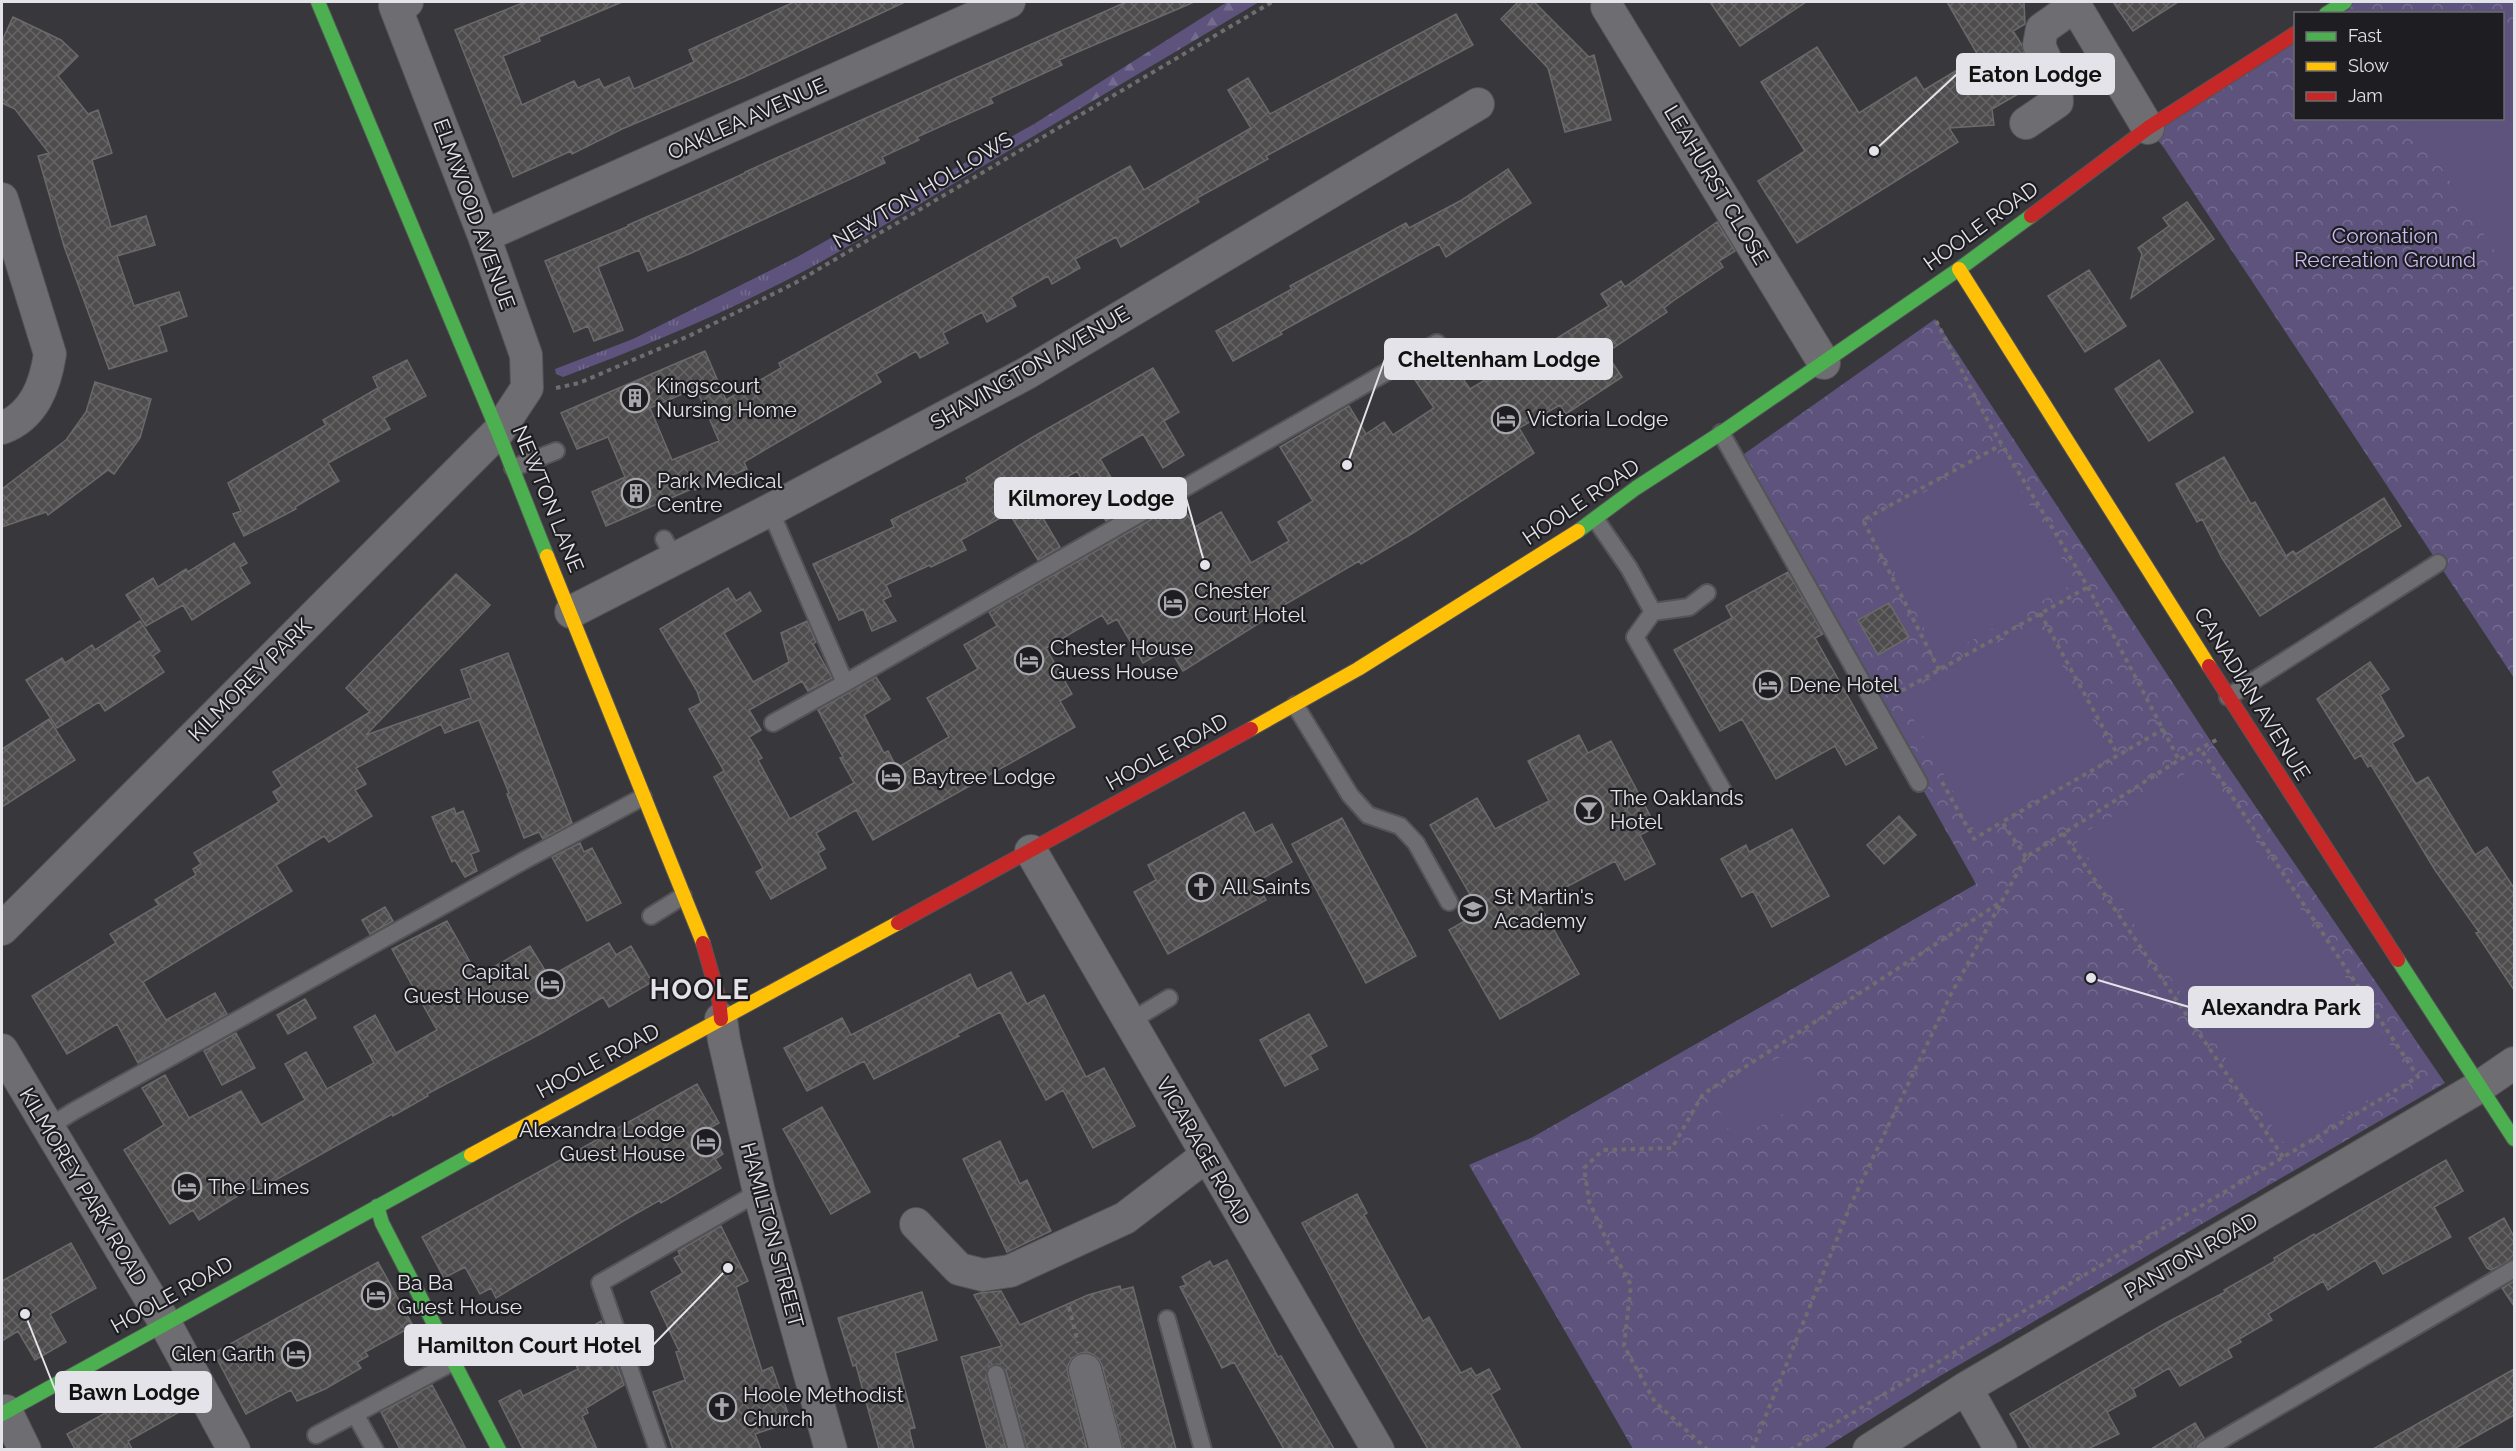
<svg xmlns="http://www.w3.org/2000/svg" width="2516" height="1451" font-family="Raleway,sans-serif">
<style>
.grass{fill:url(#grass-tufts)}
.forest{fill:url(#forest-firs)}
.park{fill:url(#park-crowns)}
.garden{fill:#5d537c}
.building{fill:url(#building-cross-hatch);stroke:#6c696a;stroke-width:1.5;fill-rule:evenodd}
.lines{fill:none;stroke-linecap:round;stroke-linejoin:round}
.lane-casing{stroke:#545357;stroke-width:20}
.street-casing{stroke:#545357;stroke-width:34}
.fast-casing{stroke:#545357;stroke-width:16}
.slow-casing{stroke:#545357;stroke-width:16}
.jam-casing{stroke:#545357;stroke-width:16}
.path{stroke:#6e6d70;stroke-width:4;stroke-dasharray:4.5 4.5;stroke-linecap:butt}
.lane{stroke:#6e6d71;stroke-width:16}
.street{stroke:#6e6d71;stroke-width:32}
.fast{stroke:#4caf50;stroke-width:14}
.slow{stroke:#ffc107;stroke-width:14}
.jam{stroke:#c62828;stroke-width:14}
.labels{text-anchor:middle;stroke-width:4.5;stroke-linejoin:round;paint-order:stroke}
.street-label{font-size:21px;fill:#e4e3e9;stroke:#1e1d21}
.park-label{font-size:21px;fill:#c8bcf1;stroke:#1e1d21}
.poi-label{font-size:21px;fill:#e4e3e9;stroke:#1e1d21;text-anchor:start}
.district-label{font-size:27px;font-weight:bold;letter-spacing:1.5px;fill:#e4e3e9;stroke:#1e1d21}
.leader{fill:none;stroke:#e4e3e9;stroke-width:2}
.callout-dot{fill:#e4e3e9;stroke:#1e1d21;stroke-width:2}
.callout{fill:#e4e3e9;stroke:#e4e3e9;stroke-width:2}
.callout-label{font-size:22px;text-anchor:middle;font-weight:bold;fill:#111}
</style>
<defs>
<pattern id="grass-tufts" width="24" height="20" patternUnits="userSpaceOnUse" patternTransform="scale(1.5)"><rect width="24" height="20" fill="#5d537c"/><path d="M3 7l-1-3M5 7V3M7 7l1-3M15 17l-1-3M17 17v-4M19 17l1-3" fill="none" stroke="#746c8f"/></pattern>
<pattern id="forest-firs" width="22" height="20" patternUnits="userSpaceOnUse" patternTransform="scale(1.5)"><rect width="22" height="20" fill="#5d537c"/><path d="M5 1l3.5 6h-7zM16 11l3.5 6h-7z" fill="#746c8f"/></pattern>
<pattern id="park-crowns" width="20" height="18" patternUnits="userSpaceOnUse" patternTransform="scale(1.5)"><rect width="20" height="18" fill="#5d537c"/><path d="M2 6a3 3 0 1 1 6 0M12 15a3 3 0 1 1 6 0" fill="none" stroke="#746c8f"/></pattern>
<pattern id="building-cross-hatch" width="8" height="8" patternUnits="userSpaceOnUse" patternTransform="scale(1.5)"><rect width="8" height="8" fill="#4e4c4d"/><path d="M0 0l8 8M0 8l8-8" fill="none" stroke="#676667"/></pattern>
</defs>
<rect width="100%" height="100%" fill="#38373c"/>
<path class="grass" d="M1034 124 1039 133C962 178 886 226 808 269 729 311 647 346 563 377L556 374 555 369 633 339 797 257Z"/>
<path class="forest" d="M1227 2H1259L1039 133 1034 124Z"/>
<path class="park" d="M2345 2H2514V678L2164 148 2148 128 2295 33 2296 118H2502V14L2326 13Z
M1935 319 2212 743 2445 1083 1940 1376 1823 1449H1633L1469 1165 1533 1137 1976 884 1737 459Z"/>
<path class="garden" d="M2514 24V281L2410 119 2502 118 2503 32Z
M1997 452 2076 582 1940 658 1869 523Z
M2037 621 2112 754 1976 833 1901 696Z
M2204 763 2409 1074 2288 1149 2075 838Z
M1797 1048 1822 1093 1734 1140 1711 1094Z"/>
<path class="building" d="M525 2H622L539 37 540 41 503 56 522 105 574 81 578 88 599 79 604 88 629 77 634 89 694 62 689 50 794 2H905L742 78 622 129 572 154 571 151 513 177 455 30Z
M1126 2H1194L1059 60 1062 65 990 98 993 103 917 137 919 140 882 157 885 163 689 254 648 271 639 250 598 267 623 330 594 341 588 326 574 332 545 261 629 226 628 225 699 194 745 173V172Z
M1518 2H1534L1589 57 1594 55 1611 120 1565 132 1548 68 1501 19Z
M1710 2H1806L1740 46Z
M1947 2H2024L2025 24 2013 31 2022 45 2028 64 2014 72 2025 90 1992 109 1994 125 1949 128 1958 142 1797 243 1758 181 1805 151 1761 82 1817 47 1859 113 1916 77 1924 90 1979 57Z
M2113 2H2178L2133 31Z
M1456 14 1473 45 1266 156 1268 159 1197 198 1199 202 1121 247 1116 237 1075 259 1080 268 1052 284 1048 276 1011 297 1016 306 987 322 982 312 943 333 948 343 920 358 916 351 876 374 881 382 744 462 747 469 695 490 694 488 606 526 592 492 625 477 608 437 577 449 561 413 705 351 726 400 781 368 779 363 1130 166 1144 190 1251 128 1228 90 1248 78 1270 114ZM696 388 719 441 672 460 650 408Z
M13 17 61 40 78 56 58 76 88 114 98 110 112 153 92 160 111 227 146 216 155 245 117 256 134 306 179 292 187 316 159 326 167 351 109 369 64 246 38 156 49 153 15 109 2 103V41Z
M1508 169 1531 203 1446 257 1439 244 1280 332 1282 334 1233 361 1216 331 1292 289 1290 286 1406 223 1409 228 1460 201Z
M2187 202 2214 239 2131 298 2142 254 2138 248 2169 226 2163 218Z
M1717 222 1735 251 1719 261 1723 267 1673 301 1664 308 1667 312 1606 353 1622 377 1566 414 1560 405 1519 428 1534 453 1413 533 1361 564 1359 561 1279 608 1280 610 1183 671 1169 648 1143 663 1117 619 1108 624 1102 615 1046 648 1072 694 1060 701 1075 727 873 840 856 810 816 833 825 849 818 853 826 868 771 899 756 872 763 868 714 777 724 771 689 709 701 703 697 691 660 629 728 588 736 601 750 592 761 611 724 633 753 682 789 662 781 633 807 621 816 642 813 644 832 678 808 691 802 681 749 710 761 730 749 737 762 758 758 760 790 819 854 783 840 758 843 757 818 710 876 677 890 699 864 715 884 753 888 751 897 768 949 737 927 698 978 669 964 645 997 626 989 612 1180 503 1195 527 1221 512 1251 563 1289 541 1278 522 1313 501 1280 447 1349 406 1366 434 1384 422 1393 435 1434 408 1409 371 1444 351 1470 389 1485 380 1486 382 1609 306 1601 294 1621 281 1625 287Z
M2089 270 2126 326 2085 352 2048 296Z
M407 360 426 396 384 418 390 429 328 463 339 481 295 507 296 509 244 536 233 514 241 511 228 483 326 425 323 420 378 388 373 377Z
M2159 360 2193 412 2149 441 2115 389Z
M1153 368 1179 412 1164 421 1184 455 1163 468 1143 434 1100 459 1129 508 1106 521 1077 471 1031 498 1060 547 1038 560 1009 513 961 540 966 550 931 567 930 565 886 585 891 596 883 600 896 621 872 631 863 609 839 620 813 564 894 527 891 520 968 482 966 478 1033 437Z
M95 382 151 399 140 438 114 474 108 470 48 515 46 512 2 527V489L66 440 86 412Z
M2224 457 2251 504 2255 502 2286 556 2293 551 2296 554 2384 498 2401 526 2260 616 2222 558 2202 519 2197 522 2176 484Z
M234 543 247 563 240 567 250 583 192 620 183 605 146 626 126 595 153 578 158 587 186 569 188 572Z
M1788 572 1823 634 1815 638 1877 748 1846 765 1835 746 1776 779 1742 719 1720 731 1674 650 1732 618 1726 606Z
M456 574 490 605 366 735 471 698 461 670 508 653 572 823 543 839 539 832 524 838 507 794 509 793 479 720 445 733 441 724 356 768 366 784 355 790 372 816 329 842 324 836 276 865 292 891 143 982 166 1020 215 993 227 1014 138 1063 117 1024 67 1054 32 996 116 943 110 934 159 905 155 900 196 875 193 869 201 864 194 853 279 802 273 792 282 786 273 772 370 712 346 688Z
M1889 603 1909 637 1878 655 1858 620Z
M140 621 160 651 153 656 164 672 105 711 99 702 57 728 26 680 62 658 65 663 92 645 95 650Z
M2370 662 2389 689 2380 695 2404 736 2392 743 2416 784 2428 777 2475 855 2487 847 2514 888V990L2476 933 2479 932 2435 870 2371 765 2368 767 2361 755 2355 759 2317 699Z
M49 719 75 760 2 807V749Z
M1579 735 1588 753 1611 741 1656 827 1640 835 1655 864 1625 880 1615 861 1538 902 1579 974 1500 1019 1449 930 1480 912 1430 825 1477 798 1495 829 1549 801 1528 761Z
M454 808 456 814 463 811 479 851 471 854 477 871 465 877 455 860 452 862 432 817Z
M1244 812 1255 833 1272 824 1292 862 1256 882 1266 900 1168 954 1134 892 1156 880 1148 865Z
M1899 816 1916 835 1884 864 1867 845Z
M1342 818 1416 956 1366 983 1292 844Z
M1792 829 1829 896 1772 927 1753 891 1742 897 1721 859 1746 845 1749 852Z
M580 843 584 852 592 848 621 903 587 921 552 857Z
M385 907 393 921 370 934 362 920Z
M447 921 478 976 530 946 549 977 609 943 616 955 631 946 652 982 609 1007 603 997 542 1033 427 1094 428 1096 393 1116 392 1114 258 1190 255 1185 199 1220 193 1210 170 1224 124 1150 164 1125 142 1088 165 1075 189 1118 241 1091 261 1125 305 1100 285 1064 306 1052 327 1089 374 1063 354 1027 375 1015 396 1053 437 1030 392 949Z
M1011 972 1027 1004 1044 995 1086 1077 1104 1068 1135 1126 1093 1148 1063 1090 1046 1100 1000 1012 957 1034 959 1036 874 1079 864 1061 807 1091 784 1048 842 1018 851 1035 970 974 977 989Z
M305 999 316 1018 288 1034 277 1015Z
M1309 1014 1327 1046 1310 1055 1318 1069 1285 1086 1260 1040Z
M236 1033 255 1068 222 1085 204 1051Z
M697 1084 719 1123 708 1129 723 1154 715 1159 721 1168 661 1203 660 1200 630 1217 496 1298 491 1288 480 1294 465 1267 444 1278 422 1237Z
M822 1107 870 1192 831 1214 783 1129Z
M1000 1141 1020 1184 1027 1180 1051 1231 1007 1252 963 1159Z
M2446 1160 2463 1191 2434 1207 2451 1237 2383 1274 2375 1260 2328 1290 2323 1281 2268 1314 2272 1320 2239 1339 2241 1342 2228 1349 2232 1357 2180 1386 2169 1368 2133 1389 2136 1396 2107 1412 2119 1434 2088 1449H2031L2010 1414 2164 1324 2225 1292 2224 1290 2275 1261 2274 1258 2314 1234 2315 1236Z
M1357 1194 1367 1213 1364 1215 1423 1321 1429 1317 1461 1373 1471 1368 1476 1376 1489 1369 1500 1389 1491 1394 1521 1449H1428L1360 1332 1302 1223Z
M2504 1218 2514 1237V1259L2491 1270 2487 1268 2469 1238Z
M721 1226 748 1281 736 1287 762 1371 772 1367 791 1422 755 1434 761 1449H673L653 1392 685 1380 676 1352 679 1351 651 1292 683 1273 674 1258 680 1255 678 1251Z
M71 1243 96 1288 50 1314 66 1342 35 1360 18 1331 2 1341V1281Z
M1227 1260 1278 1357 1281 1356 1334 1449H1284L1234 1362 1222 1368 1180 1287 1186 1285 1182 1277 1210 1261 1213 1267Z
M378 1262 413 1326 365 1352 368 1356 357 1362 361 1368 325 1389 297 1401 291 1390 246 1414 214 1353Z
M2514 1281V1306L2502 1288Z
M1120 1286 1121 1290 1133 1287 1176 1449H1123L1102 1365 1098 1358 1090 1353H1081L1072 1358 1068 1365V1374L1087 1449H1027L1006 1371 998 1364 989 1366 986 1376 1006 1449H987L961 1357 1002 1346 974 1295 980 1293 1001 1291 1020 1325 1088 1295Z
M922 1292 937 1340 895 1353 915 1428 909 1429 914 1449H879L856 1365 853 1366 838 1318Z
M601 1321 624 1385 586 1408 588 1413 582 1416 597 1449H523L499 1401 520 1390 523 1396 578 1369 565 1342Z
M2514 1369V1415L2454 1449H2373Z
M171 1377 188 1407 128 1441 132 1449H75L67 1434Z
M432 1385 452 1422 466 1449H400L381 1412Z
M2195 1423 2204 1438 2195 1444 2194 1449H2151Z"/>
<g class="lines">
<g class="lane-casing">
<path id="lane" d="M1721 433 1919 783
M513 468 556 451
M770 510 845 683 1437 343
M1596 520 1629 568 1653 612 1689 607 1707 593
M664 539 675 559
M1653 612 1635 637 1723 791
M2228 697 2438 563
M1295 705 1350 795 1368 815 1400 826 1416 843 1449 902
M773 723 845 683
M651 916 683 896
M1129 1022 1169 998
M47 1128 74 1111 523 861 643 797
M1167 1319 1203 1450
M996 1374 1017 1450
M355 1414 375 1450
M316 1435 455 1361
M658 1450 600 1283 759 1192
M2204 1450 2514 1269"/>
</g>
<g class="street-casing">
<path id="street" d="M2073 2 2148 128
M1607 7 1824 363
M2026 123 2057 102 2056 84 2039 45 2042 29 2076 5
M2 199 50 354C45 386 34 416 2 428
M484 236 1009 2
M571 612 770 510 1027 373 1478 104
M1031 851 1378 1450
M2 929 498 432 527 388 526 355 484 236 395 6 407 2
M721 1019 724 1040 759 1192 831 1450
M2 1050 165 1323 234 1450
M916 1224 959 1269 983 1275 1010 1271 1125 1218 1206 1156
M1085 1370 1106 1450
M1966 1388 2001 1450
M6 1411 25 1450
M1869 1450 1966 1388 2479 1087 2514 1063"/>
</g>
<g class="fast-casing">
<path id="fast" d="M318 2 498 432 547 556
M2326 14 2345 2
M1578 531 1636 488 1721 433 1959 269 2031 216
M2398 960 2514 1139
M377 1206 382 1223 499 1450
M2 1414 471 1155"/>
</g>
<g class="slow-casing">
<path id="slow" d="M1959 269 2209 666
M547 556 703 943
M1251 729 1358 669 1578 531
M471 1155 898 923"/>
</g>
<g class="jam-casing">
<path id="jam" d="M2031 216 2148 128 2296 33
M2209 666 2398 960
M898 923 1251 729
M703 943 719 999 721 1019"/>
</g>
<path class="path" d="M1936 321 1990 425 2088 587 2179 760
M556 388 579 383 689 336 795 283 1272 2
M2040 613 2118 755
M1939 670 1863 520 2001 445
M1894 695 2088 587
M1942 782 1974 839 2002 822
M2063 833 2283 1157
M2026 857 2002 822 2164 729
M1069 1307 1078 1343
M1708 1450 1655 1402 1624 1346 1631 1285 1605 1237 1589 1201 1584 1168 1603 1150 1672 1148 1703 1094 2001 902
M1752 1450 1851 1204 1950 996 2026 857 2179 760 2218 739
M1790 1450 2418 1077 2200 748"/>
<use href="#lane" class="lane"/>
<use href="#street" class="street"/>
<use href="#fast" class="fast"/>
<use href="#slow" class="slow"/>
<use href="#jam" class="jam"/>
</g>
<defs>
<g id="building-ring" transform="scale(1.5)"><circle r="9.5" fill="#1e1d21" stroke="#a8a7ac" stroke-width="1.5"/><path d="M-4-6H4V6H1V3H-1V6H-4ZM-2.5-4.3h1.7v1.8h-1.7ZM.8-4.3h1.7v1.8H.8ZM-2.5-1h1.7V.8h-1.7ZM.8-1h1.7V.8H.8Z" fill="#a8a7ac"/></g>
<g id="hotel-ring" transform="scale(1.5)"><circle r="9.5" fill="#1e1d21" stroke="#a8a7ac" stroke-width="1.5"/><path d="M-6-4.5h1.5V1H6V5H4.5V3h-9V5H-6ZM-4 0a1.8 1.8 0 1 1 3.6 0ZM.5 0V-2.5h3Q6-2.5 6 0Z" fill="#a8a7ac"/></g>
<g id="bar-ring" transform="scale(1.5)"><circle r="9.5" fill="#1e1d21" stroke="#a8a7ac" stroke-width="1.5"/><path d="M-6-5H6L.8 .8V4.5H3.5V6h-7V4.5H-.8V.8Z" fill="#a8a7ac"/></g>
<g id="church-ring" transform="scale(1.5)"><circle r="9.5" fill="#1e1d21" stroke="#a8a7ac" stroke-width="1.5"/><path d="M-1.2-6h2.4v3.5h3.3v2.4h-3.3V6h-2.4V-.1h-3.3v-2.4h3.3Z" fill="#a8a7ac"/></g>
<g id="school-ring" transform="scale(1.5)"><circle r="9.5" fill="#1e1d21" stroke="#a8a7ac" stroke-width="1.5"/><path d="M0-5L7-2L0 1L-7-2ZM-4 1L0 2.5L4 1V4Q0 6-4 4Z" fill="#a8a7ac"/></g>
</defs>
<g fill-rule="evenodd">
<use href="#building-ring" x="635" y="398"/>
<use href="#hotel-ring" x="1506" y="419"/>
<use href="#building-ring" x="636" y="493"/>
<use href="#hotel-ring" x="1173" y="603"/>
<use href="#hotel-ring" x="1029" y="660"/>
<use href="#hotel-ring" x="1768" y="685"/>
<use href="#hotel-ring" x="891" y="777"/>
<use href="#bar-ring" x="1589" y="810"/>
<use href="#church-ring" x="1201" y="887"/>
<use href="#school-ring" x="1473" y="909"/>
<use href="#hotel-ring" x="550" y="984"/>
<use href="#hotel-ring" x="706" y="1142"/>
<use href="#hotel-ring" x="187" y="1187"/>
<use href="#hotel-ring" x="376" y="1295"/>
<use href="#hotel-ring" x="296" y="1354"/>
<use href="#church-ring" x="722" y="1407"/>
</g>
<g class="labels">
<g class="street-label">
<text transform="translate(747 119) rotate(-24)" y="7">OAKLEA AVENUE</text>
<text transform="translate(1716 185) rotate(59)" y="7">LEAHURST CLOSE</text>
<text transform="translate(923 190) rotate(-31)" y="7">NEWTON HOLLOWS</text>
<text transform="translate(474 214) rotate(70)" y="7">ELMWOOD AVENUE</text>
<text transform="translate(1981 226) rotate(-36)" y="7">HOOLE ROAD</text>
<text transform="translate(1030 368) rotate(-30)" y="7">SHAVINGTON AVENUE</text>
<text transform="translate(548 499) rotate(68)" y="7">NEWTON LANE</text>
<text transform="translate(1581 502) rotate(-34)" y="7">HOOLE ROAD</text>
<text transform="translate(250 680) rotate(-45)" y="7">KILMOREY PARK</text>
<text transform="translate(2252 694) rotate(58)" y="7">CANADIAN AVENUE</text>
<text transform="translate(1167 752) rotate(-29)" y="7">HOOLE ROAD</text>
<text transform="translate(598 1061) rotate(-28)" y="7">HOOLE ROAD</text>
<text transform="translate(1203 1151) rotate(60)" y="7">VICARAGE ROAD</text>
<text transform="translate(83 1187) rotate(59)" y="7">KILMOREY PARK ROAD</text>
<text transform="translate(772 1235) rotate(75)" y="7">HAMILTON STREET</text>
<text transform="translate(2191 1256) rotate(-30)" y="7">PANTON ROAD</text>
<text transform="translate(172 1295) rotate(-29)" y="7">HOOLE ROAD</text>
</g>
<g class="park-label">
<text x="2385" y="243">Coronation<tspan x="2385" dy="24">Recreation Ground</tspan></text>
</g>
<g class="poi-label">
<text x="656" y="393">Kingscourt<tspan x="656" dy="24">Nursing Home</tspan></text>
<text x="1527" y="426">Victoria Lodge</text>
<text x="657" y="488">Park Medical<tspan x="657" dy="24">Centre</tspan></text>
<text x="1194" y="598">Chester<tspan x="1194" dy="24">Court Hotel</tspan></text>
<text x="1050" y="655">Chester House<tspan x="1050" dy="24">Guess House</tspan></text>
<text x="1789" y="692">Dene Hotel</text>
<text x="912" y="784">Baytree Lodge</text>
<text x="1610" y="805">The Oaklands<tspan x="1610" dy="24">Hotel</tspan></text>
<text x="1222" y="894">All Saints</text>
<text x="1494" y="904">St Martin's<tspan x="1494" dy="24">Academy</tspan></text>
<text x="529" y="979" text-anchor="end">Capital<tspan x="529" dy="24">Guest House</tspan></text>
<text x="685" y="1137" text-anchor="end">Alexandra Lodge<tspan x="685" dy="24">Guest House</tspan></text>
<text x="208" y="1194">The Limes</text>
<text x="397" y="1290">Ba Ba<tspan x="397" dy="24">Guest House</tspan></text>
<text x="275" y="1361" text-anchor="end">Glen Garth</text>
<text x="743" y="1402">Hoole Methodist<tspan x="743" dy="24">Church</tspan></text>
</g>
<g class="district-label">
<text x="700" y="999">HOOLE</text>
</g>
</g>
<path class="leader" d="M1874 151L1957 74M1347 465L1385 359M1205 565L1186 498M2091 978L2189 1007M728 1268L653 1345M25 1314L56 1392"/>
<g class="callout-dot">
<circle cx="1874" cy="151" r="6"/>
<circle cx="1347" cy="465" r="6"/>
<circle cx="1205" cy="565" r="6"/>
<circle cx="2091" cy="978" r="6"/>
<circle cx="728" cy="1268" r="6"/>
<circle cx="25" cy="1314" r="6"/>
</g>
<g class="callout">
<rect x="1957" y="54" width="157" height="40" rx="6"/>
<rect x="1385" y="339" width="227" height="40" rx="6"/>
<rect x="995" y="478" width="191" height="40" rx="6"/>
<rect x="2189" y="987" width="184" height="40" rx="6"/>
<rect x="405" y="1325" width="248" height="40" rx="6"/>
<rect x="56" y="1372" width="155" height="40" rx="6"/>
</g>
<g class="callout-label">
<text x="2035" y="82">Eaton Lodge</text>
<text x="1499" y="367">Cheltenham Lodge</text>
<text x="1091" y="506">Kilmorey Lodge</text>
<text x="2281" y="1015">Alexandra Park</text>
<text x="529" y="1353">Hamilton Court Hotel</text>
<text x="134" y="1400">Bawn Lodge</text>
</g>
<rect width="2516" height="1451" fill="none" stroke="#e4e3e9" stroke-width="6"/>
<rect x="2294" y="12" width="210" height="108" fill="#1e1d21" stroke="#6d6c71" stroke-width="1.5"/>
<rect x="2306" y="32" width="30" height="9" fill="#4caf50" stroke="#6d6c71" stroke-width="1.5"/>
<text x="2348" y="42" font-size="18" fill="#e4e3e9">Fast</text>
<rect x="2306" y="62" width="30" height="9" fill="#ffc107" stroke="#6d6c71" stroke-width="1.5"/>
<text x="2348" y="72" font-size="18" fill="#e4e3e9">Slow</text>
<rect x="2306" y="92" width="30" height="9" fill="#c62828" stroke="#6d6c71" stroke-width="1.5"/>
<text x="2348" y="102" font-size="18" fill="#e4e3e9">Jam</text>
</svg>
